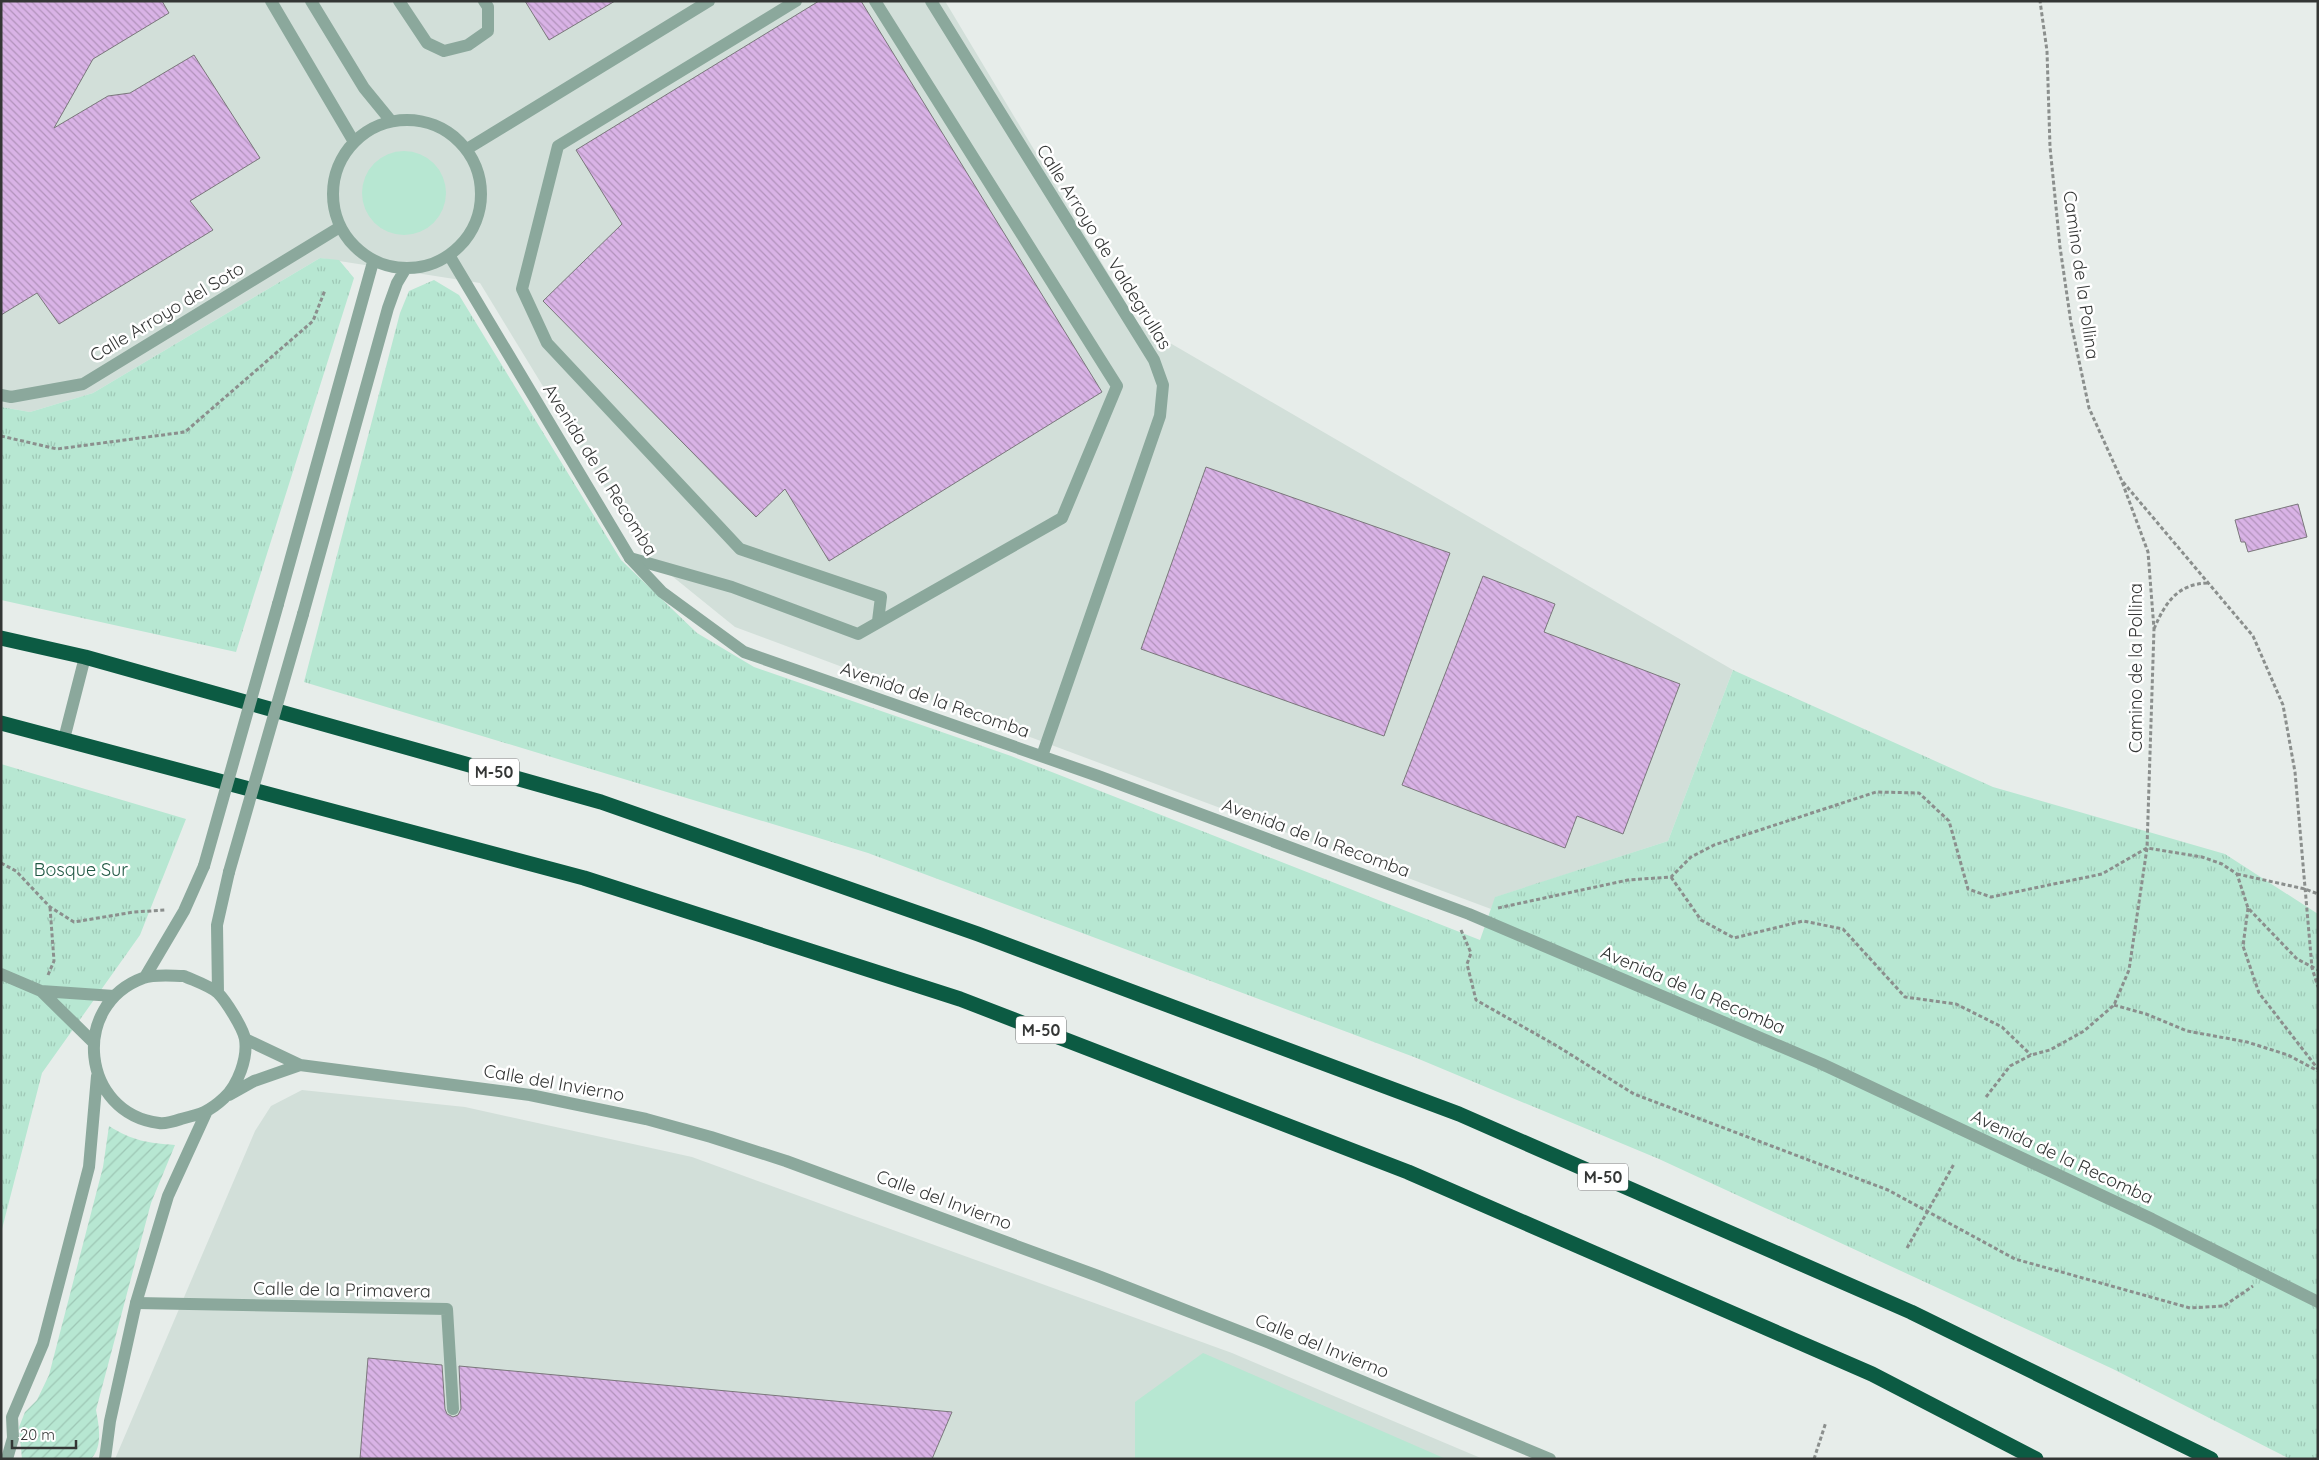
<svg xmlns="http://www.w3.org/2000/svg" width="2319" height="1460" font-family="Quicksand,sans-serif">
<style>
.built{fill:#d2dfd9}
.grass{fill:#b7e7d2}
.park{fill:url(#park-tufts)}
.garden{fill:url(#garden-furrows)}
.building{fill:url(#building-back-hatch);stroke:#7a777b}
.lines{fill:none;stroke-linecap:round;stroke-linejoin:round}
.path{stroke:#8b8f8d;stroke-width:3;stroke-dasharray:4 2.5;stroke-linecap:butt}
.service{stroke:#8ba89c;stroke-width:12}
.minor{stroke:#8ba89c;stroke-width:12}
.motorway{stroke:#0c5b43;stroke-width:15}
.minor-bridge{stroke:#8ba89c;stroke-width:12}
.labels{text-anchor:middle;stroke-width:5;stroke-linejoin:round;paint-order:stroke}
.shield{fill:#fff;stroke:#717272;stroke-width:1}
.shield-label{font-size:16px;font-weight:bold;fill:#343635}
.street-label{font-size:18px;fill:#343635;stroke:#fff}
.park-label{font-size:18px;fill:#215844;stroke:#fff}
</style>
<defs>
<pattern id="park-tufts" width="24" height="20" patternUnits="userSpaceOnUse" patternTransform="scale(1.25)"><rect width="24" height="20" fill="#b7e7d2"/><path d="M3 7l-1-3M5 7V3M7 7l1-3M15 17l-1-3M17 17v-4M19 17l1-3" fill="none" stroke="#9ec7b5"/></pattern>
<pattern id="garden-furrows" width="10" height="10" patternUnits="userSpaceOnUse" patternTransform="scale(1.25)"><rect width="10" height="10" fill="#b7e7d2"/><path d="M-1 1l2-2M0 10L10 0M9 11l2-2" fill="none" stroke="#9ec7b5"/></pattern>
<pattern id="building-back-hatch" width="6" height="6" patternUnits="userSpaceOnUse" patternTransform="scale(1.25)"><rect width="6" height="6" fill="#d9b3e6"/><path d="M-1 5l2 2M0 0l6 6M5-1l2 2" fill="none" stroke="#b192bb"/></pattern>
</defs>
<rect width="100%" height="100%" fill="#e7edea"/>
<path class="built" d="M1 1H945L1139 325 1733 670 1668 841 1496 897 1491 909 735 627 646 555 480 283 320 258 93 393 30 412 1 407Z
M302 1090 465 1107 692 1157 1232 1353 1483 1459H115L255 1131 271 1106Z"/>
<path class="grass" d="M362 193a42 42 0 1 1 84 0a42 42 0 1 1-84 0Z
M1203 1353 1446 1459H1135V1402Z"/>
<path class="park" d="M320 258 339 260 354 278 236 652 1 600V407L30 412 93 393Z
M434 280 459 295 621 560 697 633 754 667 1011 756 1480 940 1495 897 1668 841 1733 670 1993 787 2225 854 2318 914V1459H2290L2113 1369 1659 1159 1414 1057 868 853 304 682 400 313 409 291Z
M1 764 186 819 140 935 42 1073 1 1233Z"/>
<path class="garden" d="M109 1126C133 1141 148 1143 175 1145L151 1203 96 1410C99 1426 103 1447 91 1459H22L19 1427 25 1412 37 1400 49 1375 103 1167Z"/>
<path class="building" d="M1 1H162L169 13 93 59 54 128 108 96 130 93 194 55 260 158 190 201 213 230 59 324 37 293 1 315Z
M525 1H615L549 40Z
M819 1H861L1102 392 829 561 785 489 756 517 543 301 622 224 576 150Z
M1206 467 1450 553 1384 736 1141 649Z
M2298 504 2307 537 2248 552 2245 542H2241L2235 520Z
M1483 576 1555 604 1544 632 1680 684 1623 834 1577 816 1565 848 1402 785Z
M368 1358 442 1365 445 1409 447 1414 453 1417 458 1415 461 1409 459 1366 952 1412 932 1459H360Z"/>
<g class="lines">
<path class="path" d="M1 436 57 449 185 432 313 321 325 290
M2123 482 2253 636 2283 705 2295 772 2312 968 2318 987
M2154 629C2165 603 2177 584 2208 583
M1 863 16 871 50 907 74 922 134 912 165 910
M2237 874 2305 889 2318 894
M1671 877 1701 920 1734 938 1803 921 1843 929 1905 997 1956 1004 2002 1027 2031 1055
M1498 908 1628 880 1671 877 1691 857 1714 845 1876 792 1919 793 1949 821 1968 889 1991 897 2102 874 2147 848 2202 857 2222 864 2237 874 2248 908 2297 959 2318 970
M2248 908 2243 946 2259 993 2318 1069
M1461 930 1471 953 1467 964 1476 1000 1557 1046 1634 1094 1888 1190 2015 1259 2190 1308 2224 1306 2253 1286
M48 975 54 961 50 907
M2114 1005 2146 1014 2187 1031 2247 1042 2288 1055 2318 1071
M1986 1097 2010 1066 2031 1055 2050 1050 2084 1031 2114 1005 2129 970 2147 848 2154 629 2148 552 2121 479 2089 408 2071 323 2060 247 2050 147 2047 51 2040 1
M1907 1248 1954 1164
M1814 1459 1826 1422"/>
<path class="service" d="M399 1 427 43 444 51 468 45 488 31V7L484 1
M796 1 558 146 522 289 547 343 740 549 881 597 878 621
M630 558 732 587 858 634 1062 518 1117 386 875 1
M64 739 85 657
M136 1303 447 1309 453 1409"/>
<path class="minor" d="M271 1 354 142
M311 1 364 88 391 121
M931 1 1154 360 1163 385 1160 416 1042 756
M333 194a74 74 0 1 1 148 0a74 74 0 1 1-148 0Z
M467 149 709 1
M449 255 630 558 662 592 744 652 1098 776 1469 914 1822 1064 2152 1219 2318 1302
M1 395 11 397 83 384 340 227
M278 604 373 262
M303 614 388 308 397 283 406 268
M1 974 41 991 94 1043
M184 976C195 981 210 986 218 993 226 1001 243 1028 245 1039 248 1058 238 1085 224 1098 209 1112 201 1114 181 1119 175 1121 166 1124 159 1123 81 1113 70 1005 143 978 155 974 172 976 184 976Z
M145 977 184 911 204 866
M41 991 114 996
M218 993 217 925 229 872
M245 1039 300 1065 530 1095 646 1119 711 1137 786 1161 1098 1276 1267 1342 1550 1459
M229 1095 254 1081 300 1065
M7 1459 13 1438 12 1417 43 1344 89 1167 97 1076
M105 1459 110 1421 136 1303 168 1196 206 1113"/>
<path class="motorway" d="M1 638 85 657 601 802 978 934 1459 1114 1911 1312 2211 1459
M1 723 584 878 960 999 1408 1172 1872 1374 2036 1459"/>
<path class="minor-bridge" d="M204 866 278 604
M229 872 303 614"/>
</g>
<g class="labels">
<g class="shield">
<rect x="469" y="758.5" width="50" height="27" rx="4"/>
<rect x="1016" y="1016.5" width="50" height="27" rx="4"/>
<rect x="1578" y="1163.5" width="50" height="27" rx="4"/>
</g>
<g class="shield-label">
<text x="494" y="778">M-50</text>
<text x="1041" y="1036">M-50</text>
<text x="1603" y="1183">M-50</text>
</g>
<g class="street-label">
<text transform="translate(1104 247) rotate(58)" y="6">Calle Arroyo de Valdegrullas</text>
<text transform="translate(2081 275) rotate(82)" y="6">Camino de la Pollina</text>
<text transform="translate(167 312) rotate(-31)" y="6">Calle Arroyo del Soto</text>
<text transform="translate(600 470) rotate(58)" y="6">Avenida de la Recomba</text>
<text transform="translate(2136 668) rotate(-90)" y="6">Camino de la Pollina</text>
<text transform="translate(935 700) rotate(19)" y="6">Avenida de la Recomba</text>
<text transform="translate(1316 838) rotate(20)" y="6">Avenida de la Recomba</text>
<text transform="translate(1693 990) rotate(23)" y="6">Avenida de la Recomba</text>
<text transform="translate(554 1083) rotate(10)" y="6">Calle del Invierno</text>
<text transform="translate(2062 1157) rotate(25)" y="6">Avenida de la Recomba</text>
<text transform="translate(944 1200) rotate(20)" y="6">Calle del Invierno</text>
<text transform="translate(342 1290) rotate(1)" y="6">Calle de la Primavera</text>
<text transform="translate(1322 1346) rotate(22)" y="6">Calle del Invierno</text>
</g>
<g class="park-label">
<text x="81" y="876">Bosque Sur</text>
</g>
</g>
<rect width="2319" height="1460" fill="none" stroke="#343635" stroke-width="5"/>
<path d="M12 1440v8h64v-8" fill="none" stroke="#343635" stroke-width="2.5"/>
<text x="20" y="1440" font-size="15" fill="#343635" stroke="#ffffff" stroke-width="4" paint-order="stroke">20 m</text>
</svg>
